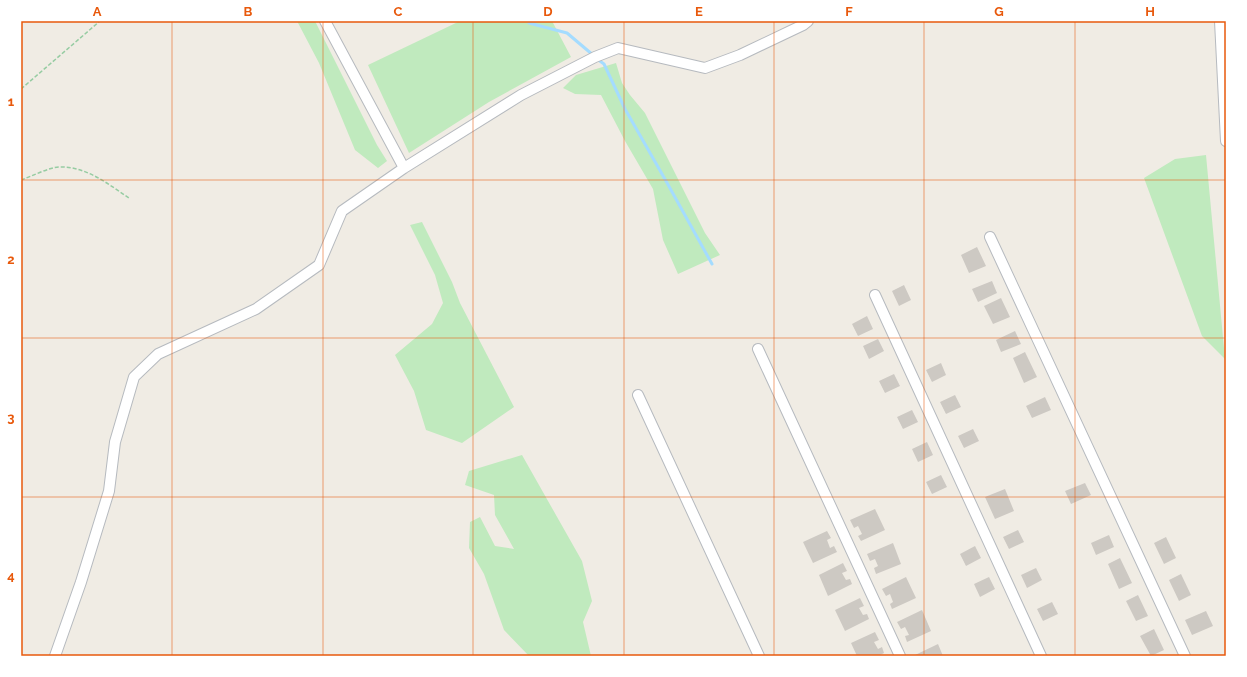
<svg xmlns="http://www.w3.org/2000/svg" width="1247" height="677" font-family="Raleway,sans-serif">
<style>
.green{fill:#c0eabe}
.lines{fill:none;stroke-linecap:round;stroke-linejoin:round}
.stream{stroke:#a4dcff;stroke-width:3}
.building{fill:#cdc9c3}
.street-casing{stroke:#b6babf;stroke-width:12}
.path{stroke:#96cca2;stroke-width:1.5;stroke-dasharray:4 2;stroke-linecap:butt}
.street{stroke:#fff;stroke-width:10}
.grid{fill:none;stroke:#e8590c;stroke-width:1;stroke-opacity:0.55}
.neatline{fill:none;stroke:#e8590c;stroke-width:1.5}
.grid-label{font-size:13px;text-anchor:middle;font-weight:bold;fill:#e8590c}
</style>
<rect width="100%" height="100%" fill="#f0ece4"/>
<path class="green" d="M297 21H315L377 145 387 161 378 168 355 150 319 63Z
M460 21H552L571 57 489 102 409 153 368 65Z
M616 63 622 83 630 95 645 113 705 233 720 255 678 274 663 240 653 189 625 141 601 95 575 94 563 88 576 75Z
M1206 155 1225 359 1202 336 1144 178 1175 159Z
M422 222 452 282 460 303 514 407 462 443 426 430 414 391 395 355 432 324 443 303 435 275 410 225Z
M522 455 582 561 592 601 583 622 591 656H529L504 630 484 574 469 548 470 522 480 517 495 546 514 549 495 515 494 495 465 485 469 471Z"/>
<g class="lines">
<path class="stream" d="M529 23 567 33 593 55
M597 59 604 64 625 109 666 181 712 264"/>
</g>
<path class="building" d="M977 247 986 266 969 273 961 255Z
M992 281 997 293 978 302 972 289Z
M904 285 911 300 899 306 892 291Z
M1001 298 1010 317 993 324 984 306Z
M867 316 873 329 858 336 852 324Z
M1015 331 1021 344 1001 352 996 340Z
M878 339 884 351 869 359 863 346Z
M1025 352 1037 377 1024 383 1013 358Z
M941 363 946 375 932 382 926 370Z
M894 374 900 386 885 393 879 381Z
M955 395 961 407 946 414 940 402Z
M1045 397 1051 410 1032 418 1026 406Z
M912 410 918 422 903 429 897 417Z
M973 429 979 441 964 448 958 436Z
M927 442 933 455 918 462 912 449Z
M941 475 947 487 932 494 926 482Z
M1085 483 1091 495 1071 504 1065 491Z
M1005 489 1014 511 995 519 985 497Z
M875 509 885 530 861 541 858 536 862 534 858 526 854 528 850 520Z
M1018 530 1024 542 1009 549 1003 537Z
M827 531 831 538 827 540 830 548 834 546 837 552 813 563 803 542Z
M1109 535 1114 547 1096 555 1091 543Z
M1166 537 1176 558 1164 564 1154 543Z
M893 543 901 564 876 574 874 568 878 566 875 559 870 561 867 554Z
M975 546 981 558 966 566 960 554Z
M1120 558 1132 583 1119 589 1108 564Z
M843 563 847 571 842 573 846 580 850 579 852 584 828 596 819 575Z
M1036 568 1042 580 1027 588 1021 575Z
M1181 574 1191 595 1179 601 1169 580Z
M906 577 916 598 892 609 890 604 893 602 890 594 886 596 882 589Z
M989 577 995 589 980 597 974 584Z
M1138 595 1148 616 1136 621 1126 601Z
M860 598 864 606 859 608 863 615 867 614 869 619 845 631 835 610Z
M1052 602 1058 614 1043 621 1037 609Z
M922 610 931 631 907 642 905 636 909 635 905 627 901 629 897 622Z
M1206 611 1213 626 1192 635 1185 620Z
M1154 629 1164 650 1151 656 1140 636Z
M875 632 879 640 874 642 878 649 882 647 884 653 878 656H857L851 643Z
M938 644 943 656H913Z"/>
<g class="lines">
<g class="street-casing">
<path id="street" d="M325 21 404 168
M1220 21 1226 141
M990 237 1185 656
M875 295 1041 656
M758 349 900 656
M638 395 759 656
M55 656 81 582 109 491 115 442 134 377 158 354 256 309 319 265 342 211 404 168 521 95 595 57 618 48 705 68 740 55 803 25 808 21"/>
</g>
<path class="path" d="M21 89 100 21
M21 180C30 177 50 167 59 167 86 166 108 184 129 198"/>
<use href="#street" class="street"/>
</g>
<path class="grid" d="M172 21V656M323 21V656M473 21V656M624 21V656M774 21V656M924 21V656M1075 21V656M21 180H1226M21 338H1226M21 497H1226"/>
<rect width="1247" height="677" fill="none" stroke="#ffffff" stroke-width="44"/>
<rect x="22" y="22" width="1203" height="633" class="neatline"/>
<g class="grid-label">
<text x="97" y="16">A</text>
<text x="248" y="16">B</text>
<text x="398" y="16">C</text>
<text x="548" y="16">D</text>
<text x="699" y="16">E</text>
<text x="849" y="16">F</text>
<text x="999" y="16">G</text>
<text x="1150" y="16">H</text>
<text x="11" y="106">1</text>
<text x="11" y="264">2</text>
<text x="11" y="422">3</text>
<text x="11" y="580">4</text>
</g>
</svg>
